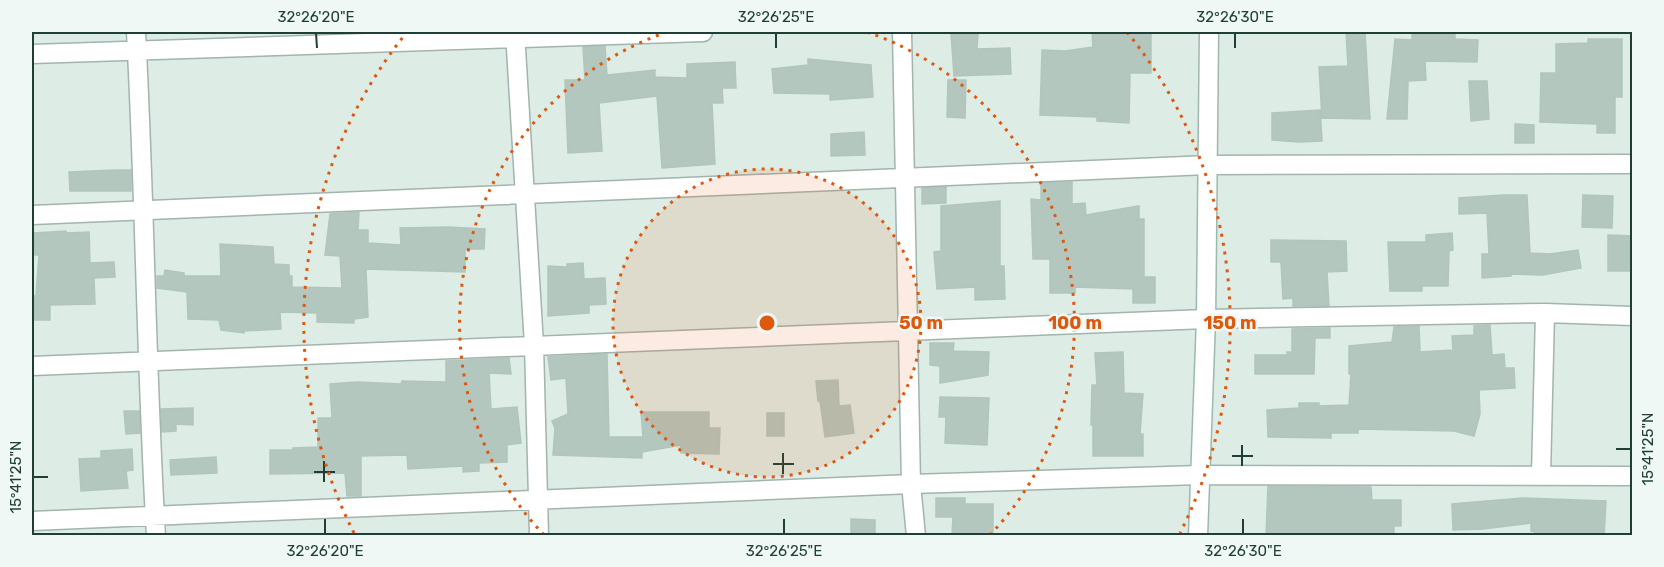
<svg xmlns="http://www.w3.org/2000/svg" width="1664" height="567" font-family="Rubik,sans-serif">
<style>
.building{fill:#b3c7bf;stroke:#b0c6bd;stroke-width:1.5}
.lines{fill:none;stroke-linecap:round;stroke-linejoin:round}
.street-casing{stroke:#a1b4ae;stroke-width:21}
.secondary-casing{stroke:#9cb9af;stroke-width:21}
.street{stroke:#fff;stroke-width:18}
.secondary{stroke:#fff;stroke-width:18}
.ticks{fill:none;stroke:#1e3e36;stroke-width:2}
.ring{fill:none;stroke:#de580e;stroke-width:3;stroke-dasharray:3 6}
.centre{fill:#de580e;stroke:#eff8f4;stroke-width:3}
.ring-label{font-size:18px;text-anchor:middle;font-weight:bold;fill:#de580e;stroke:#eff8f4;stroke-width:5;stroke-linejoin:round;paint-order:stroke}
.neatline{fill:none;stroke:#1e3e36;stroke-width:2}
.ticks-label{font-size:15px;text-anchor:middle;fill:#1e3e36}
</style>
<rect width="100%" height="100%" fill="#deece6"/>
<path class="building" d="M1092 32H1151V73H1130L1129 123 1097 121V117L1040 115 1042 50 1065 51 1093 47Z
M1346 32H1365L1370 119 1322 118 1319 67 1348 66Z
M951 33 978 34 977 49 1010 48 1011 74 954 76Z
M1412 33 1455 34V39L1478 40 1477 62 1425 61 1426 80 1408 81 1407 119H1387L1395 39 1412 40Z
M1588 39H1622V97H1615V133H1597V124L1540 122 1541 73H1556V44L1588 43Z
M605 46 607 75 655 70V77L687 78V64L735 62 736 88H722L723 103H712L715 164 662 168 657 96 599 103 602 151 568 153 565 80H585L583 47Z
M808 59 871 65 873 97 830 100V94L774 93 772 69 808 65Z
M948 80H966L965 118 947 117Z
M1469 81H1487L1489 119 1471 121Z
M1320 110 1322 141 1299 142 1272 140V113Z
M1515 124 1534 125V143H1515Z
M864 132 865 155 831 156V134Z
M115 170H131V191H70L69 172Z
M1072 182V204L1085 203 1086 215 1139 206V219H1144V277H1155V303H1133V289L1075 287V293H1050V259H1033L1031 199 1041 200V183Z
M946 187V203L922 204V188Z
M1503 195H1527L1530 253 1550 254 1578 250 1581 268 1543 275 1511 274V276L1482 278V254H1489L1487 213 1459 214V198Z
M1583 195 1613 196 1612 228 1582 227Z
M1000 201V266H1004L1005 299 975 300V287L937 289 934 252 941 251V206Z
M359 212 358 230H368V243L401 245 400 228 449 227 485 229 484 249H465V272L366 269 368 317 354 319V323L317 322V313L280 312 281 329 244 331V333L221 330 219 320 188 319 187 292 157 288V276H164L165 270 184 273V276H221L220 244 273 247 274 264 289 265V276H292V287L342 288 340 256 325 255 330 214Z
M66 231V233L89 232 90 263 114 262 115 277 94 278 95 304 50 305V320H32V296H36L39 255H35L34 233Z
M1452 233 1453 250 1449 251 1448 286H1422V291H1390L1388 242H1426V235Z
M1608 235 1632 236V271H1608Z
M1271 240 1346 241 1347 271 1327 272 1329 306H1293V298L1283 299 1281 262H1271Z
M583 263 584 279 605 278 606 304 589 305V313L548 316V266L567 267V264Z
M1490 325 1492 355 1504 354 1505 368H1514L1515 388 1479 390 1480 414 1474 436 1454 431 1358 429V433H1331V438L1268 437 1267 410 1299 408V403H1319V406L1349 405 1351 374H1349V346L1392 342 1394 327 1419 326 1420 352 1453 350 1452 336 1474 335V326Z
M1330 328V338H1315L1314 374H1255V355H1287V352H1292V329Z
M930 343H954L953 351 989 352 988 375 940 383V366L930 365Z
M1123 352 1124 393 1143 394 1140 434H1143V456H1093V425H1091L1092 385H1097L1095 353Z
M607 354 609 437H643L641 412H709V428H720L719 454 681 453V445L642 452V458L553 455 555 428 552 421 568 414 566 378 551 380 548 357Z
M509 358 511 374 489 373 491 409 517 407 521 443 507 445V462L479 463V471L463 472V466L408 469 407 455 361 456V496H347L345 473 270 474V450H293V448L318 447V418H332L330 384 357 382 401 384 402 381 446 382V361Z
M838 380 839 406 850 405 854 433 825 437 820 401H818L816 381Z
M940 397 989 398 987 445 945 443 946 417H939Z
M193 408V425L176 424V431L162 432 161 409Z
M124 411H139L140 433 126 434Z
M767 413H784V436H767Z
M132 449 133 470 126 471 128 488 81 491 79 459 101 458V451Z
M216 457 217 473 171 475 170 460Z
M1268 486 1371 487 1372 500H1401V526H1394V536H1266Z
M936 498H965V504H993V536H952L953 517H936Z
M1523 498 1606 501 1604 536H1535L1534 530 1531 531V523L1483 529 1453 530 1452 504Z
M851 519 875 520V536H851Z"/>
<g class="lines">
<g class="street-casing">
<path id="street" d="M136 32C145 199 146 368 156 536
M515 32 534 345 539 536
M902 32 911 484 916 536
M32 54 703 32
M32 215 1208 165 1632 164
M32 366 1206 319 1545 313 1632 316
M1541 475 1545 313
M32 521 911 484 1200 475 1632 476"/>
</g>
<g class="secondary-casing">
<path id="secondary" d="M1198 536 1206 319 1209 32"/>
</g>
<use href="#street" class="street"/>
<use href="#secondary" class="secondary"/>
</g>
<path class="ticks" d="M316 33 317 48M776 33V48M1235 33V48M1242 445V466M1616 449H1631M783 453V474M1232 456H1253M324 461V482M773 464H794M314 472H335M33 477H48M325 519V534M784 519V534M1243 519V534"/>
<circle cx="767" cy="323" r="154" fill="#de580e" fill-opacity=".12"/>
<g class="ring">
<circle cx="767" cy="323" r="154"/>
<path d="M544 535A308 308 0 0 1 667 32M867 32A308 308 0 0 1 990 535"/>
<path d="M354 533A463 463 0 0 1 407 32M1127 32A463 463 0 0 1 1180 533"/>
</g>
<circle cx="767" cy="323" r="9" class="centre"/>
<g class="ring-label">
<text x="921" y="329">50 m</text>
<text x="1075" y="329">100 m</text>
<text x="1230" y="329">150 m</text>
</g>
<rect width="1664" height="567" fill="none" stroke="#eff8f4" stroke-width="66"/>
<rect x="33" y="33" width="1598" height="501" class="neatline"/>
<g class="ticks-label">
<text x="316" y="22">32°26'20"E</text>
<text x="776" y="22">32°26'25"E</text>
<text x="1235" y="22">32°26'30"E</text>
<text transform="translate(1648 449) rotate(-90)" y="5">15°41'25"N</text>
<text transform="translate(16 477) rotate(-90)" y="5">15°41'25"N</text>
<text x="325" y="556">32°26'20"E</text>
<text x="784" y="556">32°26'25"E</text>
<text x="1243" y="556">32°26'30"E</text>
</g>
</svg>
